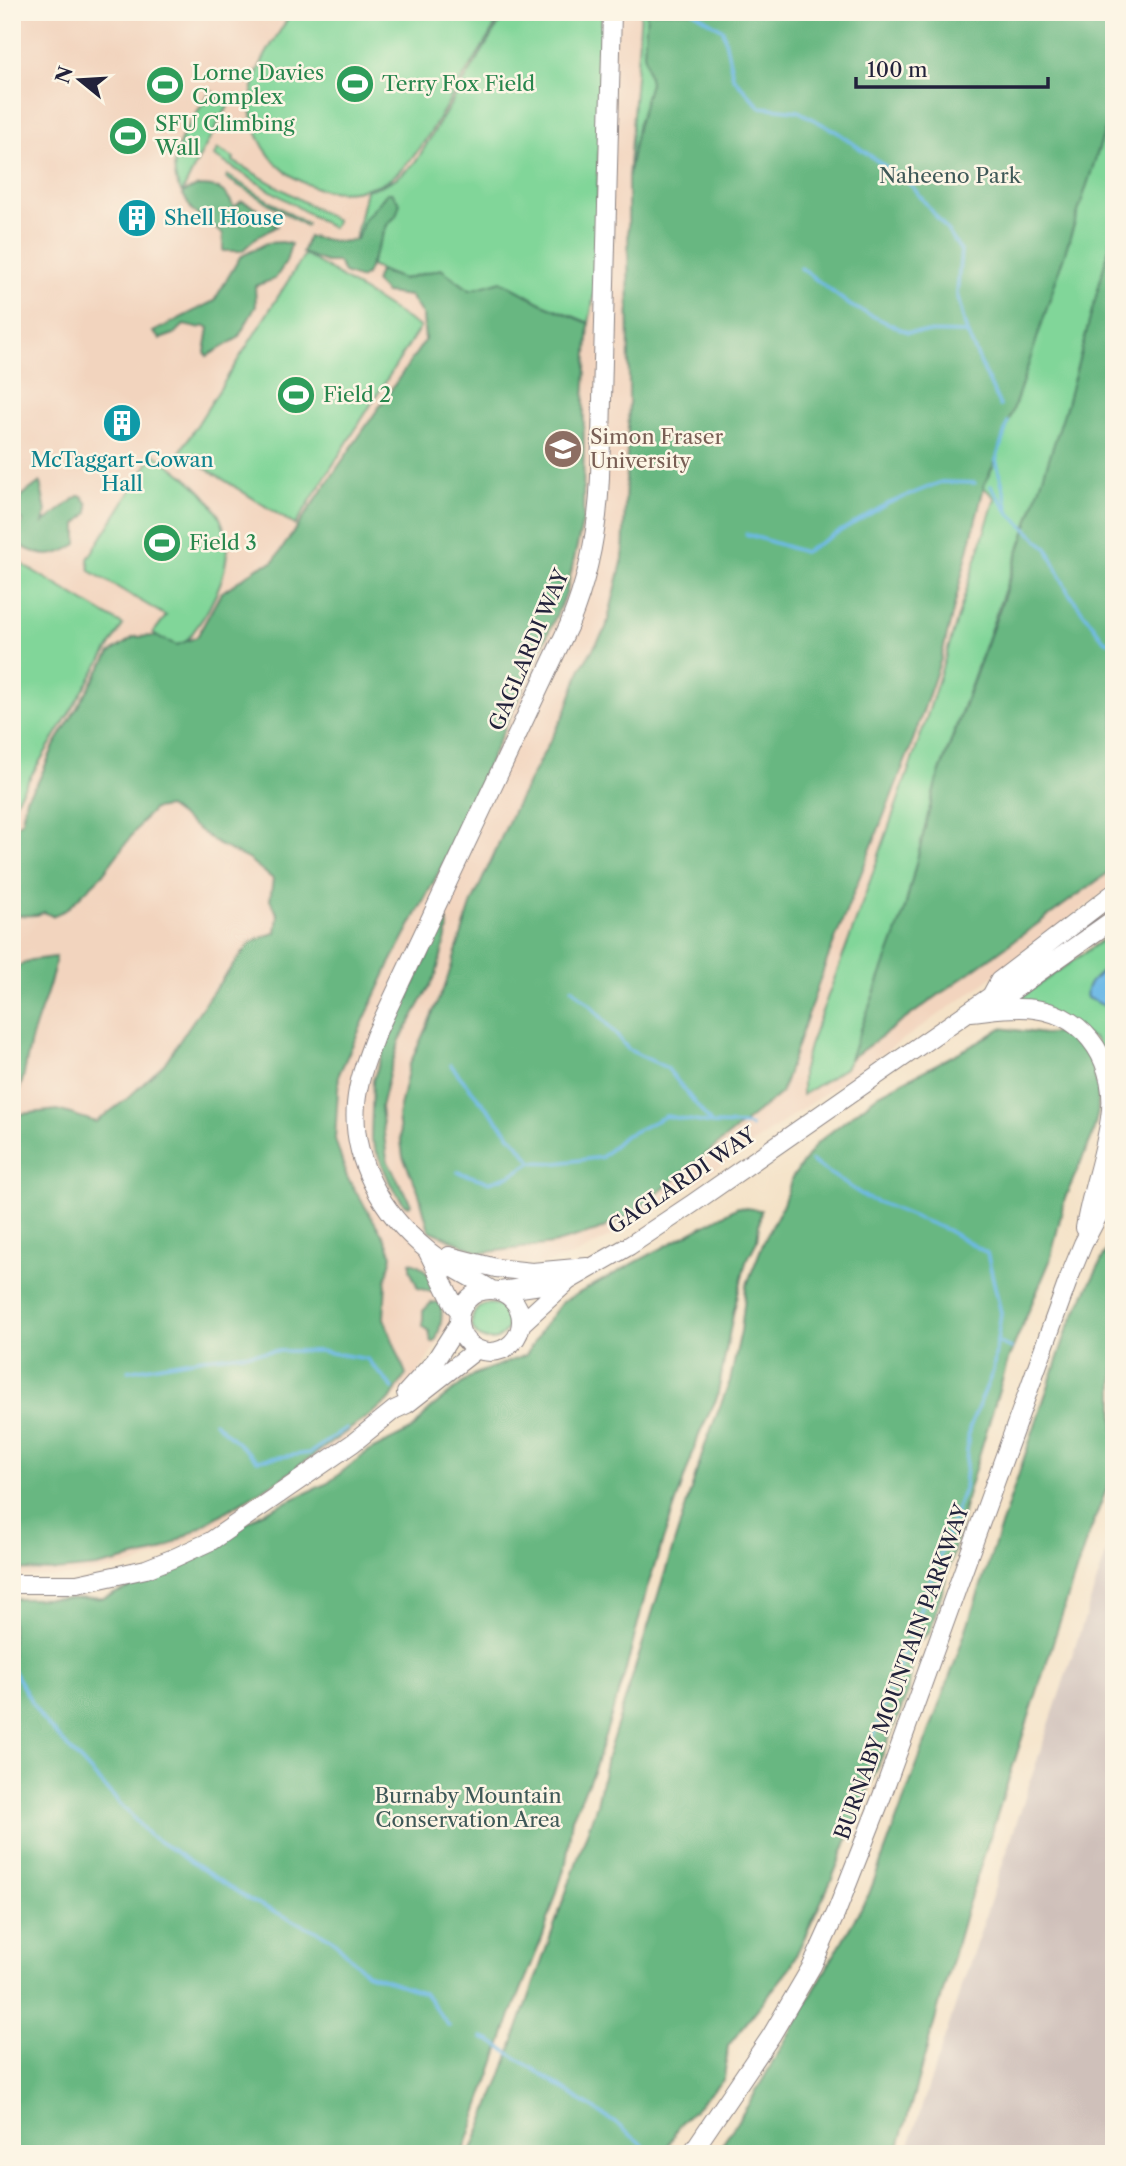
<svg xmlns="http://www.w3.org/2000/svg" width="1126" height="2166" font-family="'Libre Caslon Text',serif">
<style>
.built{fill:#f2d4be}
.industrial{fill:#cfc0ba}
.green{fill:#81d699;stroke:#527c6a;stroke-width:2}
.forest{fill:#68b781;stroke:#456c5e;stroke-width:2}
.water{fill:#6db9e6;stroke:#486e90;stroke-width:2}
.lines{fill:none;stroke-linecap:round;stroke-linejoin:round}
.stream{stroke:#6db9e6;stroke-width:3.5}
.secondary-casing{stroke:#8b8281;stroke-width:20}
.secondary{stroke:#fff;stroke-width:18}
.labels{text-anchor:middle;stroke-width:5;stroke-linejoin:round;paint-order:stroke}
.leisure-label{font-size:21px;fill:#27864d;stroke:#fcf5e5;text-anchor:start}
.park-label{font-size:21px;fill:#3e5857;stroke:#fcf5e5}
.culture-label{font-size:21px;fill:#0d838f;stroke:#fcf5e5;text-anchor:start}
.education-label{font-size:21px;fill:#785e54;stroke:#fcf5e5;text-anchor:start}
.street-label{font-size:21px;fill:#22223b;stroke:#fcf5e5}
</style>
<rect width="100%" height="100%" fill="#fcf5e5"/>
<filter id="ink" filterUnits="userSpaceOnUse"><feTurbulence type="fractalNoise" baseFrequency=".0143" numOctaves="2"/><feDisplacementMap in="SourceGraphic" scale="14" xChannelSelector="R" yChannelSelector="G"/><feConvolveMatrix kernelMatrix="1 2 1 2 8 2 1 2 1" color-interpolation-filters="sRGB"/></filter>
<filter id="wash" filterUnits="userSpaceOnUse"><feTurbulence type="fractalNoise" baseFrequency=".00686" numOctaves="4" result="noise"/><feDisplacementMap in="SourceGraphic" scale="28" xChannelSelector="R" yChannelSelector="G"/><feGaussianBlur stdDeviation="1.57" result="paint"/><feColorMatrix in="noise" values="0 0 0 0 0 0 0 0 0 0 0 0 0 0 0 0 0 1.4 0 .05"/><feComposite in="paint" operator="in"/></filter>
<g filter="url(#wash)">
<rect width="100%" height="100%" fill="#f4e2c7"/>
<path class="built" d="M12 12H1114V885L976 989 639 1222 573 1256 539 1265 492 1262 450 1306 452 1320 418 1374 388 1404 344 1440 227 1521 175 1550 136 1564 92 1573 58 1577 12 1576Z"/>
<path class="industrial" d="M1114 1530V2154H906Z"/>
<path class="green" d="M292 12H502C491 36 475 58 461 81 440 115 422 155 390 179 384 183 377 185 370 187 311 208 244 157 252 93 256 63 277 37 292 12Z
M506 12H602L595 289 589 323 545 305 470 290 441 269 403 279 370 266 387 225 396 216 387 194 364 220 357 239 355 240 366 190C388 185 402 176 417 160Z
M641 12H1114V569L1029 521 936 783 904 912 856 1050 845 1068 802 1095V1073L809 1046 856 921 925 723 995 498 970 474 628 178Z
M211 91 230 103 199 158 182 193C159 158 193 120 211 91Z
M218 149 234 158 233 161 337 221 332 228 214 156Z
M227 175 307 224 306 226 226 178Z
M305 254 420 327 295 525 180 452Z
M154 454C216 496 250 532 209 608 200 625 189 636 180 650L153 633 166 616 90 571 88 559Z
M12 558 123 625 12 807Z
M1114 932V1078L1095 1039 1014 1002Z
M472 1322a18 18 0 1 1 36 0a18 18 0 1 1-36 0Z"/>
<path class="forest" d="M647 12H1114V102L1032 354 996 460 985 483 941 659 910 749 824 968 781 1093 631 1215 597 1231 553 1244 481 1253 429 1230 418 1190 403 1157 398 1116 409 1066 446 983 471 905 515 807 565 713 581 668 606 628 623 558 629 401 628 178 637 128 650 83 644 53Z
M197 186C217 186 225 188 234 207L242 201 257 208 260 217 273 222 277 226 256 238 242 251H223V234L192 210 182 193Z
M387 193H392L400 203 396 216 387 225 366 275 360 279 344 273 338 262H326L302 253 308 237C327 238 338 245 357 239L364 220Z
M1114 229V866L1112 870 850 1059 904 912 936 783 1001 605 1067 404Z
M282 242 291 244 286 262 275 279 255 286 256 306 238 338 207 356 205 352 209 328 206 326 197 328 184 325 174 334 160 339 153 332 214 301 240 257 267 243Z
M441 269 470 290 501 281 545 305 589 323 584 400 583 520 566 594 441 868 391 962 339 1074 335 1139 347 1177 385 1239 392 1255 386 1281 384 1318 406 1374 390 1400 285 1476 159 1552 96 1567 56 1571 12 1570V1115L58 1110 96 1122 128 1098 164 1064 211 994 251 942 276 932 278 915 270 900 273 879 248 859 219 845 168 807 154 809 145 818 102 875 66 910 52 916 44 912 37 915 12 916V828L22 821 26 798 39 780 54 746 110 653 134 637 156 636 177 645 197 637 221 593 259 567 273 562 425 340 423 316 410 296 386 293 375 282 379 271 403 279Z
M40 482 46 512 43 523 78 496H82L88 504V513L77 524V544C54 559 43 558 19 545L18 528 23 522 19 517 20 497Z
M444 920H447L448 930 436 975 400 1040 389 1074 381 1107 387 1160 411 1204 409 1206 404 1204 390 1183 371 1138 373 1080 389 1038Z
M56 957C52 987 38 1013 31 1041 25 1063 25 1085 12 1104V969L31 960Z
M1001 1028 1044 1034 1065 1033 1089 1055 1098 1088V1112L1092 1137 1065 1198 1050 1261 1009 1357 968 1492 953 1554 930 1632 916 1643 908 1692 831 1881 790 1968 728 2046 724 2079 679 2125 664 2154H470L499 2083 597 1804 607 1757 706 1442 730 1381 741 1331 746 1287 764 1241 782 1207 792 1178 817 1143 879 1094 979 1042Z
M738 1207 761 1210 757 1241 746 1262 733 1314 717 1398 700 1432 647 1588 627 1666 594 1770 572 1818 566 1863 543 1936 511 2015 463 2154H12V1599L104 1598 184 1565 260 1514 328 1483 367 1452 413 1429 431 1408 473 1375 526 1355 544 1326 562 1302Z
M1114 1235V1470L1084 1547 965 1914 897 2154H716L750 2102 869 1894 955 1662 1068 1328Z
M410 1262C424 1264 429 1277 436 1288L430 1292 418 1288 410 1270Z
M440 1302C444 1315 440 1330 435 1342H431L429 1331 423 1326V1311L431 1303Z"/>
<path class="water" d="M1114 958V1010L1087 998C1082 981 1106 972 1114 958Z"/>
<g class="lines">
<path class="stream" d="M694 12 723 30 733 77 760 107 798 111 837 132 911 185 947 230 961 251 957 294 967 333 1000 406
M1102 12 1114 25
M801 268 851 306 907 332 966 333
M1008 422 996 460 1009 511
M991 486 1010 514 1047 548 1068 592 1104 640 1114 644
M746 534 804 552 887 504 941 482 975 483
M572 988 595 1010 629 1050 667 1068 711 1123
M451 1065C477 1099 506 1128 532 1162
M811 1161 867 1198 947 1230 987 1253 1001 1313 993 1371 969 1429 964 1489 870 1746
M458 1172 489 1182 511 1175 532 1162 558 1163 602 1157 623 1137 666 1116 712 1124 746 1125 751 1127
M997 1342 1011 1348
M128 1371 203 1358 274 1351H320L367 1359 393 1388
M214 1422 257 1460 310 1453 346 1428
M12 1669 42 1719 149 1835 250 1900 331 1938 366 1973 424 1993 449 2026
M482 2038 491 2041 618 2125 654 2154"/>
</g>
</g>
<g filter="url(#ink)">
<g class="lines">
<g class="secondary-casing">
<path id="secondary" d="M991 996 1008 994 1114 919
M971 1012C992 1010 1014 1006 1035 1009 1089 1016 1118 1067 1110 1118 1105 1155 1091 1191 1085 1228
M427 1250 454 1305 460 1311
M449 1256 496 1268 532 1272 587 1267
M490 1289C470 1276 444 1265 426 1249 383 1214 351 1160 356 1104 358 1080 367 1058 375 1036L569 625C589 577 598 530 600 477L612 12
M459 1321a31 31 0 1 1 62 0a31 31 0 1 1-62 0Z
M500 1291 568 1281
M521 1324 568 1281 629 1246 692 1204 991 996 999 981 1114 893
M406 1393 435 1361 458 1325
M12 1584H77L146 1569 174 1558 211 1541 353 1443 394 1410 407 1404 476 1350
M691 2154 771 2036 812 1966 836 1913 882 1796 1069 1278 1083 1244 1114 1185"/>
</g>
<use href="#secondary" class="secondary"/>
</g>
</g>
<defs>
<g id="stadium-disc" transform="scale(2.0125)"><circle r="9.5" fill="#2e9e5b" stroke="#fcf5e5"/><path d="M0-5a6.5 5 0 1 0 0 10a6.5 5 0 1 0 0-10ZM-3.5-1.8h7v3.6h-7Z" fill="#fff"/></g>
<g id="building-disc" transform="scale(2.0125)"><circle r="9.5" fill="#0f9aa8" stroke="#fcf5e5"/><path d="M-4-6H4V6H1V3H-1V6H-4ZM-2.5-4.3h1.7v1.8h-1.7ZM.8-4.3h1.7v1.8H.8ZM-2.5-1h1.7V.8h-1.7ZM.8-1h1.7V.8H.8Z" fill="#fff"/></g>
<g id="university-disc" transform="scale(2.0125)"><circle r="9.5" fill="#8d6e63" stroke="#fcf5e5"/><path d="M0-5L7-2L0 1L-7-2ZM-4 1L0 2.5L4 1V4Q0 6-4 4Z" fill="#fff"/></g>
</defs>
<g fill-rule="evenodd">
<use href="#stadium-disc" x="355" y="84"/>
<use href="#stadium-disc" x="165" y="85"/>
<use href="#stadium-disc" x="128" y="136"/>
<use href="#building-disc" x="137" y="218"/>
<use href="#stadium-disc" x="296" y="395"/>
<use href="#building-disc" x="122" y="423"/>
<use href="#university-disc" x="563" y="449"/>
<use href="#stadium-disc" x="162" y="543"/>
</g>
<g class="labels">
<g class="leisure-label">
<text x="192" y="80">Lorne Davies<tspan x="192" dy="24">Complex</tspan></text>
<text x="382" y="91">Terry Fox Field</text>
<text x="155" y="131">SFU Climbing<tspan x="155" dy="24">Wall</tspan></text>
<text x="323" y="402">Field 2</text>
<text x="189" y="550">Field 3</text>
</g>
<g class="park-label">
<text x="950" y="183">Naheeno Park</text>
<text x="468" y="1803">Burnaby Mountain<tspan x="468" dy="24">Conservation Area</tspan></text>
</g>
<g class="culture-label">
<text x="164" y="225">Shell House</text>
<text x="122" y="467" text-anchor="middle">McTaggart-Cowan<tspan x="122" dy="24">Hall</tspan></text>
</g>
<g class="education-label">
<text x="590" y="444">Simon Fraser<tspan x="590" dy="24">University</tspan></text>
</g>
<g class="street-label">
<text transform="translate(529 650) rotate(-67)" y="7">GAGLARDI WAY</text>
<text transform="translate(682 1181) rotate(-34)" y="7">GAGLARDI WAY</text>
<text transform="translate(902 1672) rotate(-70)" y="7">BURNABY MOUNTAIN PARKWAY</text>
</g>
</g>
<rect width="1126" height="2166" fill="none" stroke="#fcf5e5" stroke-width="42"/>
<g transform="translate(80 80) rotate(288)" stroke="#fcf5e5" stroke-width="5" paint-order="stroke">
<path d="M0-5L12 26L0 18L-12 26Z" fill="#22223b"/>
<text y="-10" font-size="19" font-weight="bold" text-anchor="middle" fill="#22223b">N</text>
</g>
<path d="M856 77v10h192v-10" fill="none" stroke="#22223b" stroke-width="3.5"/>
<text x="867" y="77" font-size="21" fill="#22223b" stroke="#fcf5e5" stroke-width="5" paint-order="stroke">100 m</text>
</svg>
